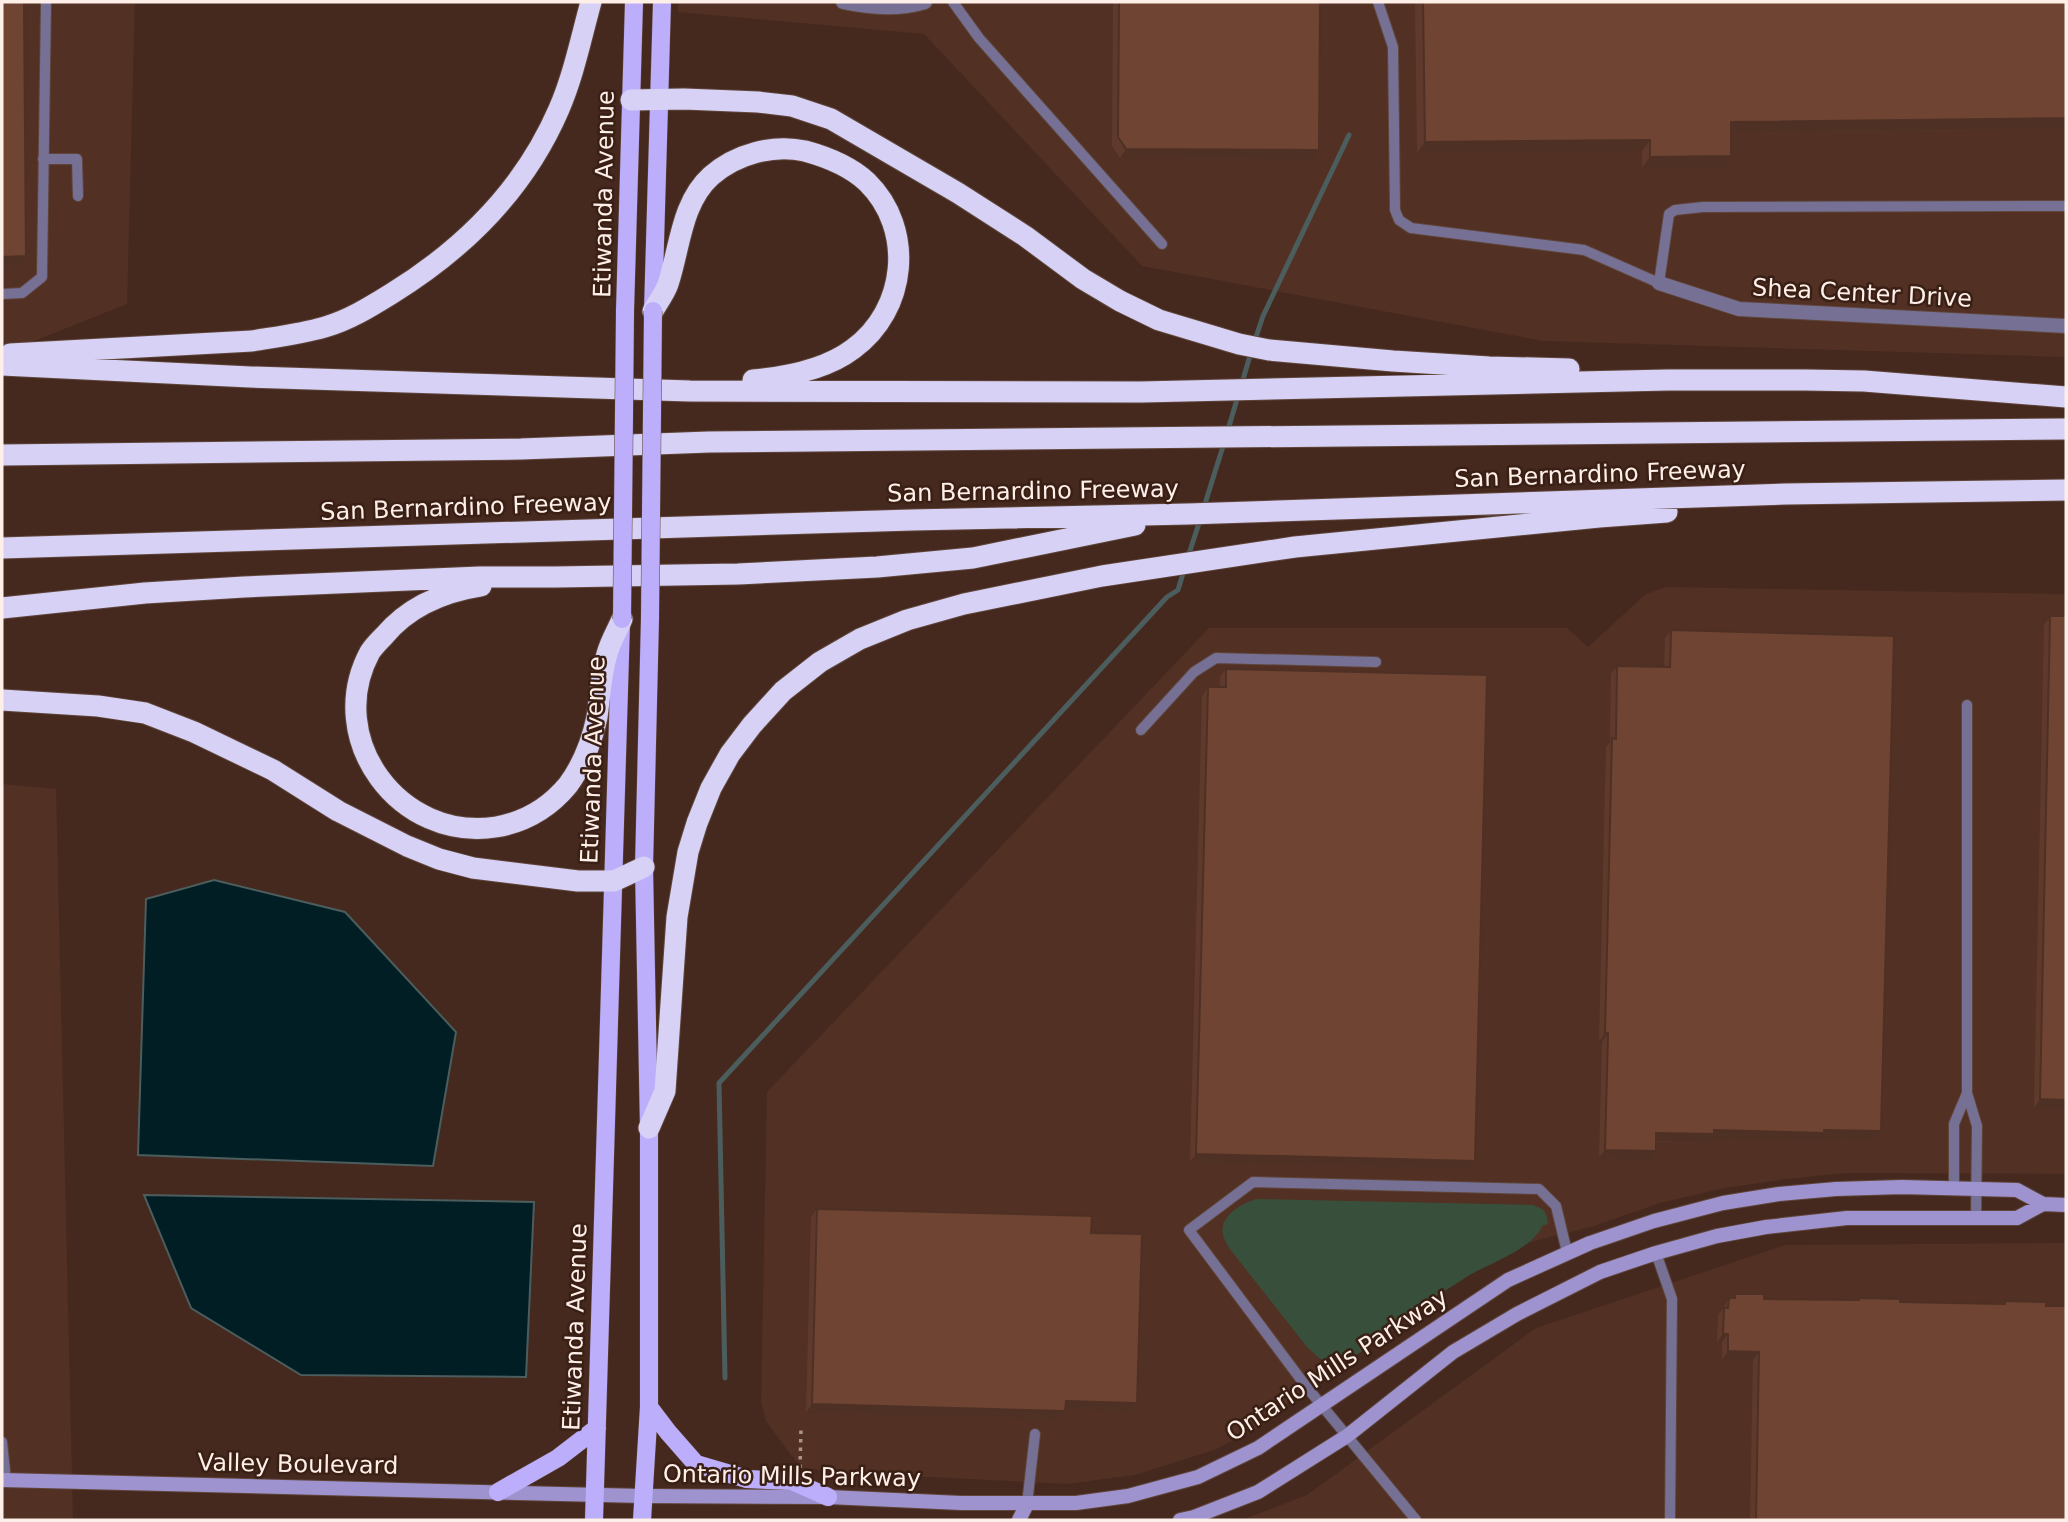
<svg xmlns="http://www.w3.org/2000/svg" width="2068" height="1522" font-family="'DejaVu Sans',sans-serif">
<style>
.built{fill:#523023}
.green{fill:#38503b}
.water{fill:#001e23;stroke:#4c5d5e;stroke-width:2}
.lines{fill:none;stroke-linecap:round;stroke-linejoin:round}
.stream{stroke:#4c5d5e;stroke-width:5}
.service-casing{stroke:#5f453a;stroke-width:12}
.minor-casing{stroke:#5f453a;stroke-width:16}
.secondary-casing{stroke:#5f453a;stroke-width:16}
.primary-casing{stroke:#5f453a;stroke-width:19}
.motorway-casing{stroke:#5f453a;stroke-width:23}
.path{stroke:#a9948c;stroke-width:3.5;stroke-dasharray:3.5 5;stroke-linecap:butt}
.service{stroke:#767095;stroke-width:10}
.minor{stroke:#767095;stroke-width:14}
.secondary{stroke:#9e93ce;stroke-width:14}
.primary{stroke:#bcaefa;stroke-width:18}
.motorway{stroke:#d6d1f5;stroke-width:21}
.primary-bridge-casing{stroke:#5f453a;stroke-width:19;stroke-linecap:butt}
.primary-bridge{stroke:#bcaefa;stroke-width:18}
.wall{fill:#5f3a2c}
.shaded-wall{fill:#4e3024}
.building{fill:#6f4433;stroke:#4e3024;stroke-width:2}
.labels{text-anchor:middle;stroke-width:5;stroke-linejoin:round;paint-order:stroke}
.street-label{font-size:24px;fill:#feefe9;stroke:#3a1f15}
</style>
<rect width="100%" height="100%" fill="#45291e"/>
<path class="built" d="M2 2H135L127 304 27 344 2 343Z
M678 2H2066V357L1543 341 1142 266 924 34 678 12Z
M1666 587 2066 594V1174L1847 1173 1786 1179 1725 1188 1660 1203 1594 1226 1530 1242 1471 1274 1404 1317 1355 1356 1337 1363 1271 1416 1264 1425 1214 1450 1135 1475 1067 1484 847 1473 803 1468 790 1454 766 1421 761 1401 767 1092 1209 628H1567L1588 647 1646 594Z
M2 784 56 789 73 1520H2Z
M2066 1243V1520H1242L1307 1495 1536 1328 1785 1245Z"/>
<path class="green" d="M1258 1199 1533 1205 1544 1210 1547 1217 1548 1224 1542 1226C1533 1249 1488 1264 1468 1276 1447 1290 1425 1302 1404 1317 1383 1331 1364 1356 1339 1363 1326 1366 1315 1355 1307 1347L1229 1248C1225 1241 1221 1233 1223 1226 1226 1212 1246 1201 1258 1199Z"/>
<path class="water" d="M214 880 345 912 456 1032 433 1166 138 1155 146 899Z
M144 1195 534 1202 526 1377 301 1375 191 1308Z"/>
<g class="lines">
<path class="stream" d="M1254 343 1263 316 1349 135
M1242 383 1251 352
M1227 433 1238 396
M1204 507 1224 443
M1188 557 1200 520
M725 1378 719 1083 1167 597 1178 590 1184 570"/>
<g class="service-casing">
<path id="service" d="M953 2 979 38 1162 244
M1378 2 1393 47 1395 210 1399 220 1411 228 1584 250 1659 283 1669 214 1675 210 1703 207 2066 206
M43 159H77L78 196
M2 294 22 293 42 277 46 2
M1967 705V1093L1977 1126 1976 1217
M1141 730 1194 672 1216 658 1376 662
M1954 1189V1124L1967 1093
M1656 1253 1672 1299 1670 1520
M2 1442 6 1480
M1027 1504 1035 1434
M1416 1520 1305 1385 1189 1230 1253 1182 1539 1189 1556 1206 1567 1252"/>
</g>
<g class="minor-casing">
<path id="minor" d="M843 2C870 8 899 10 925 2
M1659 283 1739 309 2066 326"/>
</g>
<g class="secondary-casing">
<path id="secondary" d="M2 1480 643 1496 828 1497 961 1503H1076L1128 1496 1198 1477 1258 1448 1508 1280 1590 1243 1654 1221 1723 1203 1779 1194 1836 1189 1902 1187 2017 1190 2043 1204 2066 1205
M1019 1520 1027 1504
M1180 1520 1194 1517 1258 1492 1347 1436 1453 1352 1517 1314 1600 1272 1656 1253 1717 1236 1766 1227 1847 1218H2017L2043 1204"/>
</g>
<g class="primary-casing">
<path id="primary" d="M625 311 634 2
M653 311 662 2
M649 1407 668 1432 696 1464 747 1479 792 1481 828 1497
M498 1492 558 1458 597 1428
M594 1520 621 623
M642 1520 649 1407V1128L644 867 650 618"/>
</g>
<g class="motorway-casing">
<path id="motorway" d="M631 100 684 99 758 102 792 106 831 119 958 193 1025 236 1083 279 1120 301 1159 320 1239 344 1269 350 1393 361 1489 367 1569 369
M653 311C658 302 665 293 668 284 680 248 681 203 711 176 736 154 773 144 805 151 827 157 850 166 867 182 915 229 907 310 853 349 825 370 787 377 753 380
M10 354 252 341C276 337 301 334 325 327 349 320 370 307 391 294 464 249 525 188 559 109 574 74 581 38 591 2
M2 365 250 377 690 391 1141 392 1668 380H1805L1864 381 2066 397
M2 455 521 449 709 442 2066 429
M2 548 912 520 1188 514 1786 494 2066 490
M481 586C443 592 409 606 384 636 379 641 374 646 370 652 323 739 400 842 496 827 525 822 549 808 568 785 582 766 592 741 597 717 600 696 601 674 607 654 610 642 617 631 622 619
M2 608 145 593 244 587 480 577H556L738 574 877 567 973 558 1135 525
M2 700 98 706 145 713 194 732 273 770 338 811 407 846 439 859 473 868 578 881H614L644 867
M649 1128 665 1091 677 917 688 852 697 823 711 788 730 754 752 725 783 691 820 662 860 639 907 620 964 604 1102 576 1295 547 1599 517 1667 512"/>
</g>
<path class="path" d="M800 1468 801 1429"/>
<use href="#service" class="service"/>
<use href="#minor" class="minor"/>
<use href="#secondary" class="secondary"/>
<use href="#primary" class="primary"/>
<use href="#motorway" class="motorway"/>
<g class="primary-bridge-casing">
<path id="primary-bridge" d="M650 618 653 311
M622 619 625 311"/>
</g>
<use href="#primary-bridge" class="primary-bridge"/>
</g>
<path class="wall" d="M1113 2H1320L1313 159 1120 158 1112 146Z
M1415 2H2066V129L1731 133 1724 167 1642 168V151L1417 153Z
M2050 616H2066V1109L2034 1108 2044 625Z
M1671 630 1881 1131 1875 1140 1820 1139 1818 1141 1711 1139 1708 1143 1656 1142V1151L1650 1160 1599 1158 1602 1042H1599L1606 747 1610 742 1611 674 1617 666 1664 667 1665 639Z
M1226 669 1475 1161 1469 1169 1190 1162 1202 696 1208 687H1220V677Z
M817 1209 1091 1233 1137 1403 1131 1411 1065 1409 1059 1419 806 1413 811 1217Z
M1735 1294 1764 1299 1858 1300 1859 1298 1900 1302 2003 1304 2005 1301 2066 1520H1750L1753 1360H1722V1342H1717L1718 1316 1729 1298H1733Z"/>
<path class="shaded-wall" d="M2066 118V129L1723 133 1731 122Z
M1650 140 1642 151 1417 153 1425 142Z
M1126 149 1319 150 1313 159 1120 158Z
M1731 156 1724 167 1642 168 1650 157Z
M26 256 20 265H2V258L3 257Z
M1605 1033H1608L1602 1042H1599Z
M2040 1099 2066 1100V1109L2034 1108Z
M1714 1130H1824L1881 1131 1875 1140 1820 1139 1818 1141 1711 1139 1708 1143 1650 1141 1656 1133Z
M1605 1150 1656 1151 1650 1160 1599 1158Z
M1196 1154 1475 1161 1469 1169 1190 1162Z
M1723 1334H1728L1722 1342H1717Z
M1728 1351 1759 1352 1753 1360H1722Z
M1066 1401 1137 1403 1131 1411 1060 1409Z
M812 1404 1065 1411 1059 1419 806 1413Z"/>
<path class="building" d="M2 2H24L26 256 3 257V262H2Z
M1119 2H1320L1319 150 1126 149 1118 137Z
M1423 2H2066V118L1731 122V156L1650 157V140L1425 142Z
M2050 616H2066V1100L2040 1099Z
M1671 630 1894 636 1881 1131 1824 1130V1133L1714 1130V1134L1656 1133V1151L1605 1150 1608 1033H1605L1612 738 1616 739 1617 666 1670 667Z
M1226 669 1487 675 1475 1161 1196 1154 1208 687H1226Z
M817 1209 1092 1216 1091 1233 1142 1234 1137 1403 1066 1401 1065 1411 812 1404Z
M1735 1294H1764V1299L1859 1300V1298L1900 1299V1302L2005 1304V1301L2046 1302V1306H2066V1520H1756L1759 1352 1728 1351V1334H1723L1724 1308H1728L1729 1298H1735Z"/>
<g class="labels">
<g class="street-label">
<text transform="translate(604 194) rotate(-89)" y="8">Etiwanda Avenue</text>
<text transform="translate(1862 293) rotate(3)" y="8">Shea Center Drive</text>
<text transform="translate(1600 474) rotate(-2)" y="8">San Bernardino Freeway</text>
<text transform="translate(1033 491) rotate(-1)" y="8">San Bernardino Freeway</text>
<text transform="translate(466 507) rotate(-2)" y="8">San Bernardino Freeway</text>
<text transform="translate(593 760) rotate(-88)" y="8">Etiwanda Avenue</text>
<text transform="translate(575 1327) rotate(-88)" y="8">Etiwanda Avenue</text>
<text transform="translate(1337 1365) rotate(-33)" y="8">Ontario Mills Parkway</text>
<text transform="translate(298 1464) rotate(1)" y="8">Valley Boulevard</text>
<text transform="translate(792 1476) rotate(1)" y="8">Ontario Mills Parkway</text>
</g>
</g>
<rect width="2068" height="1522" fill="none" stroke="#feefe9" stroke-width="7"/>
</svg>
